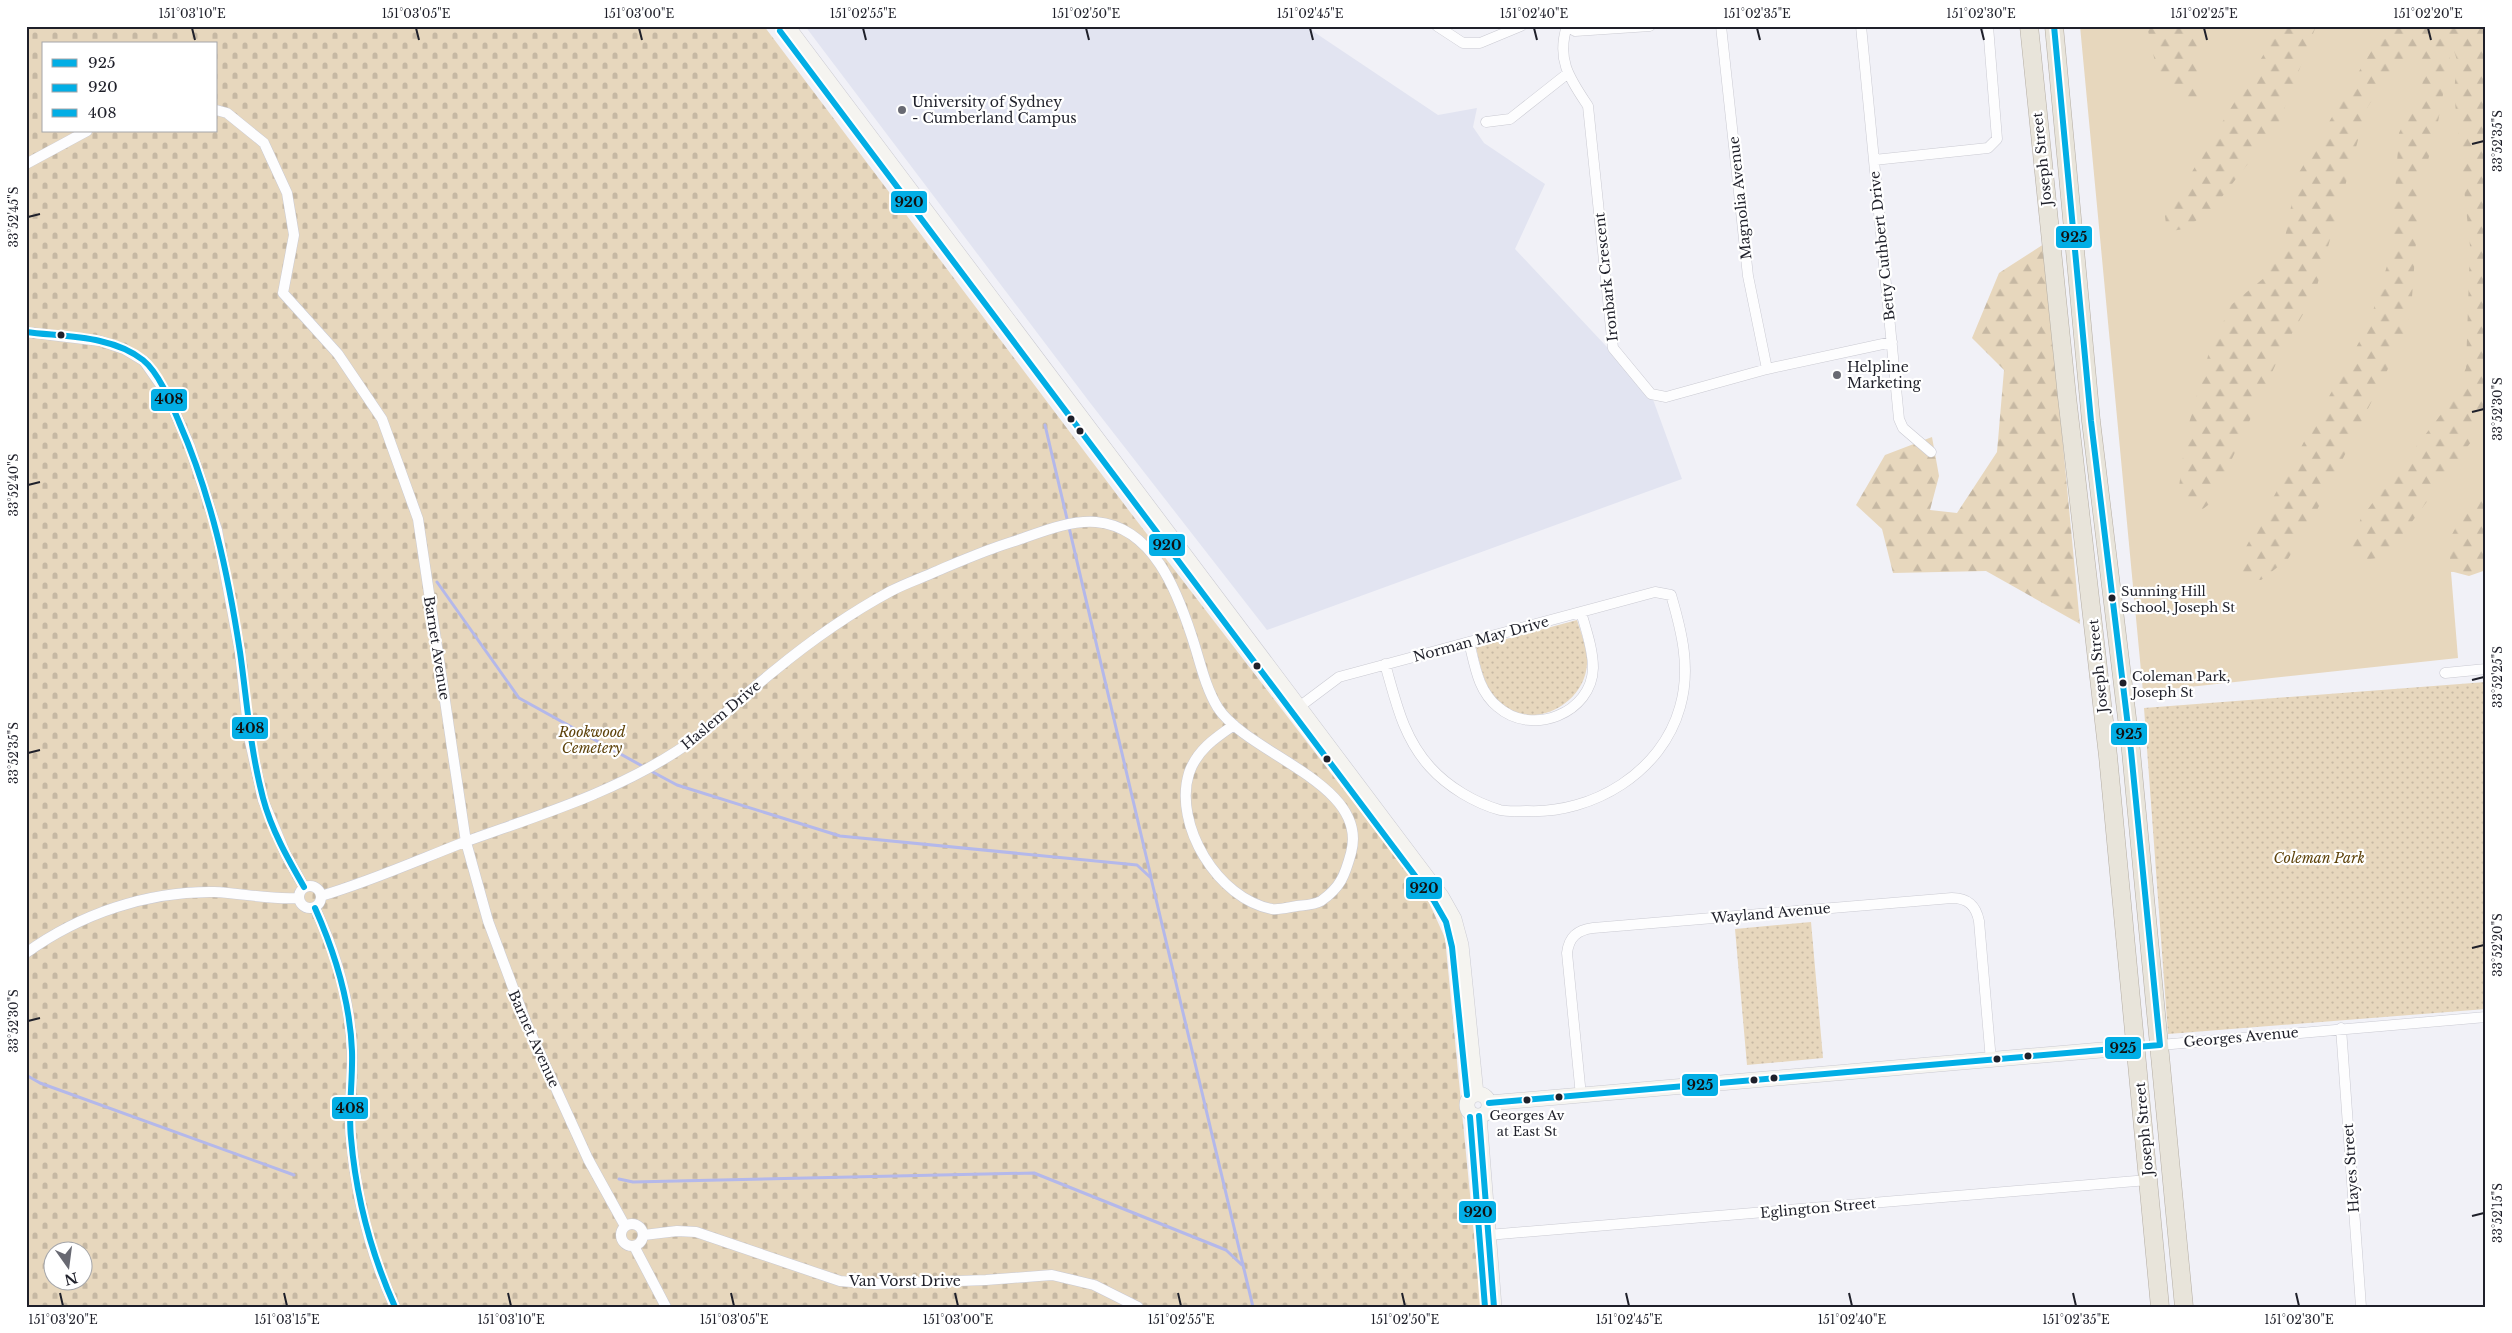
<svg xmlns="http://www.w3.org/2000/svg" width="2512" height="1333" font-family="'Libre Baskerville',serif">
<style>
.built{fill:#e2e4f1}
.green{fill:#e7d7bd}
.forest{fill:url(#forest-firs)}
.cemetery{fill:url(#cemetery-stones);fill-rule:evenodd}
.park{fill:url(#park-dots)}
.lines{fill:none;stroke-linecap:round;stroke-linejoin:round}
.stream{stroke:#b4b8ea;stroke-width:3}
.minor-casing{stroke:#cacad2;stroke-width:11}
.secondary-casing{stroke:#cacad2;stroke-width:16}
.trunk-casing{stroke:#b4ada3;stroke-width:19}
.minor{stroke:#fdfdfe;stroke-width:10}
.secondary{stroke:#f5f4f0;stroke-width:15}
.trunk{stroke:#e8e4da;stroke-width:18}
.bus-1-casing{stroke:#fff;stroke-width:10}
.bus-2-casing{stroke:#fff;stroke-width:10}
.bus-3-casing{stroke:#fff;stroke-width:10}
.bus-1{stroke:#02aee5;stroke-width:6}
.bus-2{stroke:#02aee5;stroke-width:6}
.bus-3{stroke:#02aee5;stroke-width:6}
.ticks{fill:none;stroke:#1f202a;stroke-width:2}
.poi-dot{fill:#686972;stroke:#fff;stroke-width:2}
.bus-dot{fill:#1f202a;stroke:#fff;stroke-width:2}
.labels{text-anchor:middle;stroke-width:4.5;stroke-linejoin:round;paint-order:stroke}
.bus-label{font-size:13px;fill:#1f202a;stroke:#fff;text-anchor:start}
.poi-label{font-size:14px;fill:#1f202a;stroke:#fff;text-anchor:start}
.street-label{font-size:14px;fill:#1f202a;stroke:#fff}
.park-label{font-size:14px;font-style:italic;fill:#5e430b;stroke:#fff}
.line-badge{stroke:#fff;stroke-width:2}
.pale-badge-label{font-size:14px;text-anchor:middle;font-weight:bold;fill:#111}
.neatline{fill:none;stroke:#1f202a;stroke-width:2}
.ticks-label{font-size:12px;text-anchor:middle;fill:#1f202a}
</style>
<defs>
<pattern id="forest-firs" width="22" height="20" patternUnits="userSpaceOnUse" patternTransform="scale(1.25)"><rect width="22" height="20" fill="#e7d7bd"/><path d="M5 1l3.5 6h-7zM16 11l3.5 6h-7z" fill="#c6b8a3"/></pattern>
<pattern id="cemetery-stones" width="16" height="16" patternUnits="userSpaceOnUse" patternTransform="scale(1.25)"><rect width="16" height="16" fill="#e7d7bd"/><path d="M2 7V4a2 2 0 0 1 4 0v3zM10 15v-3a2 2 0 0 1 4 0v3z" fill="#c6b8a3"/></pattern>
<pattern id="park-dots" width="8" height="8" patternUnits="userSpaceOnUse" patternTransform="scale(1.25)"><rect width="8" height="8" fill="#e7d7bd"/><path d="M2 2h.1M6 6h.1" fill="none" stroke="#c6b8a3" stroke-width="1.8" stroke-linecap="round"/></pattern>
</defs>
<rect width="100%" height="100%" fill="#f1f1f7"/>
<path class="built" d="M805 26H1310L1314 32 1438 115 1477 108 1473 127 1484 143 1545 184 1515 249 1651 394 1682 479 1267 630 1091 404Z"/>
<path class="green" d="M2080 26H2486V568L2451 572 2458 658 2143 692Z"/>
<path class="forest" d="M2147 26H2199L2202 96 2185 104 2159 80Z
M2281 26H2316L2278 125 2211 211 2183 229 2167 232 2165 216Z
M2386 26H2486V409L2471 442 2394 546C2377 562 2370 562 2349 553L2361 518 2452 400 2466 368 2470 246 2454 93 2457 60 2452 45 2436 133 2420 187 2411 311 2400 345 2316 512 2288 559 2261 580 2245 578 2236 565 2369 324 2391 253 2399 133 2422 87 2424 63 2411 54 2395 64 2367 108 2315 293 2280 355 2212 502 2199 512 2185 503 2179 487 2186 434 2208 356 2231 305 2264 278 2283 248 2297 176Z
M2044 244 2080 624 1986 571 1893 573 1882 529 1856 505 1885 455 1932 437 1939 476 1930 510 1957 513 1997 452 2004 370 1972 338 1999 273Z
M2486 498V570L2469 576 2450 571V538L2466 509Z"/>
<path class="cemetery" d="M26 26H764L1130 512 1427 898 1445 938 1481 1307H26ZM44 44H216V131H44ZM52 1250H82V1280H52Z"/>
<path class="park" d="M1577 620C1581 633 1588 650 1587 664 1585 701 1541 727 1508 710 1487 700 1480 666 1476 647Z
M2486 682V1009L2168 1034 2144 708Z
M1811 922 1823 1058 1747 1065 1735 929Z"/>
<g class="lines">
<path class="stream" d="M1045 425 1151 877
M437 582 519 698 644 767
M649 770 677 785 840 836 1137 865 1151 878 1253 1307
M26 1075 40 1083 294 1175
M619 1179 633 1182 1034 1173 1226 1250 1242 1265"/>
<g class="minor-casing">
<path id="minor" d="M1437 26 1463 43H1480L1521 26
M1567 26C1556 60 1570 79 1588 106L1613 348 1651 394 1666 397 1767 369 1892 342
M1567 26 1575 31 1650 26
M1721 26 1748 276 1767 369
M1861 26 1899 419 1903 428 1931 452
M216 110 227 113 264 143 287 193 294 235 283 293 338 354 382 419 418 519 466 842 488 921 527 1025 588 1159 625 1226
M1486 122 1510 119 1567 74
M1874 160 1988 148 1997 139 1988 26
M26 164 87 131
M26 332 100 341 124 349 144 361 167 394 190 447 217 530 240 652 249 737 263 800 286 855 304 887
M1469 642C1475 666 1478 691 1498 707 1532 737 1592 713 1593 668 1593 649 1586 630 1581 612
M2445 673 2486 669
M1299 707 1339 677 1655 592 1671 595C1682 632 1691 669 1680 707 1662 772 1593 814 1527 811 1518 811 1508 812 1500 810 1475 803 1448 787 1430 767 1403 737 1396 702 1385 664
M299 897a11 11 0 1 1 22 0a11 11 0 1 1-22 0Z
M321 896C369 882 416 861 462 843 536 816 611 794 677 751 713 728 741 697 774 671 808 643 852 612 891 591 906 583 922 578 937 571 963 560 988 549 1015 541 1041 532 1069 520 1096 522 1153 527 1177 591 1192 637 1200 661 1205 687 1218 708 1249 755 1370 784 1351 853 1345 875 1341 887 1321 901 1314 905 1306 905 1297 906 1290 907 1280 910 1272 909 1218 899 1173 825 1189 773 1197 750 1215 738 1234 725
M315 908C336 953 350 1000 352 1050 353 1079 348 1109 351 1138 356 1197 370 1254 395 1307
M26 953C80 914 147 891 214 892 242 893 270 900 298 898
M2341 1028 2361 1307
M2160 1045 2486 1017
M1581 1096 1567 953C1569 937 1577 930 1593 928L1952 898C1968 898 1976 906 1979 921L1991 1061
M621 1235a11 11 0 1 1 22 0a11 11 0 1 1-22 0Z
M644 1235 677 1231 696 1232 840 1281 875 1284 986 1280 1052 1275 1094 1285 1138 1307
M1488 1235 2148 1180
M634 1246 666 1307"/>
</g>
<g class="secondary-casing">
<path id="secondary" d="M787 26 1441 896 1454 919 1461 945 1476 1094
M1467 1105a11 11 0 1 1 22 0a11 11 0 1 1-22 0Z
M1489 1103 2136 1047
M1479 1116 1494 1307"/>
</g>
<g class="trunk-casing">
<path id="trunk" d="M2029 26 2067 397 2108 756 2160 1307
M2054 26 2091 421 2131 751 2184 1307"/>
</g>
<use href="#minor" class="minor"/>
<use href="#secondary" class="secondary"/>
<use href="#trunk" class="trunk"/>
<g class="bus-1-casing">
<path id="bus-1" d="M1489 1103 2160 1045 2131 751 2091 421 2054 26
M1479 1116 1494 1307"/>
</g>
<g class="bus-2-casing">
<path id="bus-2" d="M780 31 1434 901 1446 922 1452 947 1467 1095
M1470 1117 1485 1307"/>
</g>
<g class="bus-3-casing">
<path id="bus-3" d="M26 332C64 337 111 335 143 360 159 373 171 403 179 422 211 495 228 573 240 652 247 701 250 749 263 798 271 829 288 859 304 887
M315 908C335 953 350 1001 352 1051 353 1080 348 1109 351 1138 356 1197 371 1253 395 1307"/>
</g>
<use href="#bus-1" class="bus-1"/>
<use href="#bus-2" class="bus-2"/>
<use href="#bus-3" class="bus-3"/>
</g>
<path class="ticks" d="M192 28 195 40M416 28 419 40M639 28 642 40M863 28 866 40M1086 28 1089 40M1310 28 1313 40M1534 28 1537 40M1757 28 1760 40M1981 28 1984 40M2204 28 2207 40M2428 28 2431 40M2472 144 2484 141M28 217 40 214M2472 412 2484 409M28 485 40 482M2472 680 2484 677M28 753 40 750M2472 948 2484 945M28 1021 40 1018M2472 1216 2484 1213M60 1293 63 1306M284 1293 287 1306M508 1293 511 1306M731 1293 734 1306M955 1293 958 1306M1178 1293 1181 1306M1402 1293 1405 1306M1626 1293 1629 1306M1849 1293 1852 1306M2073 1293 2076 1306M2296 1293 2299 1306"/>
<g class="poi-dot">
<circle cx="902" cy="110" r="5"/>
<circle cx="1837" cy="375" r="5"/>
</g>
<g class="bus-dot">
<circle cx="61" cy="335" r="4.5"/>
<circle cx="1071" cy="419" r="4.5"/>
<circle cx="1080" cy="431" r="4.5"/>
<circle cx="2112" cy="598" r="4.5"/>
<circle cx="1257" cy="666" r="4.5"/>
<circle cx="2123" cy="683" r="4.5"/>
<circle cx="1327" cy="759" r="4.5"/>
<circle cx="2028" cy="1056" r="4.5"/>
<circle cx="1997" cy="1059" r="4.5"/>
<circle cx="1774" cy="1078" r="4.5"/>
<circle cx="1754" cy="1080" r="4.5"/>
<circle cx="1559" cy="1097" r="4.5"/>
<circle cx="1527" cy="1100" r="4.5"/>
</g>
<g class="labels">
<g class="bus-label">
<text x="2121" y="596">Sunning Hill<tspan x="2121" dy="16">School, Joseph St</tspan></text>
<text x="2132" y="681">Coleman Park,<tspan x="2132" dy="16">Joseph St</tspan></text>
<text x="1527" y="1120" text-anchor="middle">Georges Av<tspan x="1527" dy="16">at East St</tspan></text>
</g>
<g class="poi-label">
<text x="912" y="107">University of Sydney<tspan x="912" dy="16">- Cumberland Campus</tspan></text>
<text x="1847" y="372">Helpline<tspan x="1847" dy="16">Marketing</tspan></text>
</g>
<g class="street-label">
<text transform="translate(2042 159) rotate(-96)" y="5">Joseph Street</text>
<text transform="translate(1740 198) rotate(-96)" y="5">Magnolia Avenue</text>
<text transform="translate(1882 246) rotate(-96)" y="5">Betty Cuthbert Drive</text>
<text transform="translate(1606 277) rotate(-96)" y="5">Ironbark Crescent</text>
<text transform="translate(1481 639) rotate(-15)" y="5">Norman May Drive</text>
<text transform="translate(437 648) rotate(81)" y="5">Barnet Avenue</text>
<text transform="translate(2098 666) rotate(-96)" y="5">Joseph Street</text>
<text transform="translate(721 715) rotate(-40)" y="5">Haslem Drive</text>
<text transform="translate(1771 913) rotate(-5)" y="5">Wayland Avenue</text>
<text transform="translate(2241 1037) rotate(-5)" y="5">Georges Avenue</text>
<text transform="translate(534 1039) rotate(66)" y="5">Barnet Avenue</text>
<text transform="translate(2144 1129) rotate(-95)" y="5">Joseph Street</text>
<text transform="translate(2351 1168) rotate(-94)" y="5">Hayes Street</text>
<text transform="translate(1818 1208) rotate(-5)" y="5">Eglington Street</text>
<text x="905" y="1286">Van Vorst Drive</text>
</g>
<g class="park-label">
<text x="592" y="737">Rookwood<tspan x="592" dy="16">Cemetery</tspan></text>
<text x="2319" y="863">Coleman Park</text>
</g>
</g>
<g class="line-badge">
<rect x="890" y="190" width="38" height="24" rx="5" fill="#02aee5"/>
<rect x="2055" y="225" width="38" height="24" rx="5" fill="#02aee5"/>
<rect x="150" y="388" width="38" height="24" rx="5" fill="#02aee5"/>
<rect x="1148" y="533" width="38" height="24" rx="5" fill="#02aee5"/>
<rect x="231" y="716" width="38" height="24" rx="5" fill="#02aee5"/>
<rect x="2110" y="722" width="38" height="24" rx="5" fill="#02aee5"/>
<rect x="1405" y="876" width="38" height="24" rx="5" fill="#02aee5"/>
<rect x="2104" y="1036" width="38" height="24" rx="5" fill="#02aee5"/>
<rect x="1681" y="1073" width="38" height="24" rx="5" fill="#02aee5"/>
<rect x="331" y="1096" width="38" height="24" rx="5" fill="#02aee5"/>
<rect x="1458" y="1200" width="39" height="24" rx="5" fill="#02aee5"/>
</g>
<g class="pale-badge-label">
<text x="909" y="207">920</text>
<text x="2074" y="242">925</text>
<text x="169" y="404">408</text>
<text x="1167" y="550">920</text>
<text x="250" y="733">408</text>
<text x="2129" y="739">925</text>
<text x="1424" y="893">920</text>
<text x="2123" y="1053">925</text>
<text x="1700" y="1090">925</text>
<text x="350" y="1113">408</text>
<text x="1478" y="1217">920</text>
</g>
<rect width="2512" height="1333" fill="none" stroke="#ffffff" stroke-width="55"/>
<rect x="42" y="42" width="175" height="90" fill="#ffffff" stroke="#a5a6aa"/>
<rect x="52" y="59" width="25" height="8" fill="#02aee5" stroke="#a5a6aa"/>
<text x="88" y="68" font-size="15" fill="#1f202a">925</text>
<rect x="52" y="84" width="25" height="8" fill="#02aee5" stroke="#a5a6aa"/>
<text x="88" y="92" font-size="15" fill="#1f202a">920</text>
<rect x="52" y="109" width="25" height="8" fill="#02aee5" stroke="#a5a6aa"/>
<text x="88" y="118" font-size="15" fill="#1f202a">408</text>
<g transform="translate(68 1266) rotate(166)"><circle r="24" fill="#ffffff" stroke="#a5a6aa"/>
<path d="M0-4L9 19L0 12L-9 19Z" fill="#686972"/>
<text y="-8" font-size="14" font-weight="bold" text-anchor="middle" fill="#1f202a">N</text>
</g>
<rect x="28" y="28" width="2456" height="1278" class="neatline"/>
<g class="ticks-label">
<text x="192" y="18">151°03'10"E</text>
<text x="416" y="18">151°03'05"E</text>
<text x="639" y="18">151°03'00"E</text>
<text x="863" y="18">151°02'55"E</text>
<text x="1086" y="18">151°02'50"E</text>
<text x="1310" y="18">151°02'45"E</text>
<text x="1534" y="18">151°02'40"E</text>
<text x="1757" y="18">151°02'35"E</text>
<text x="1981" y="18">151°02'30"E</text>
<text x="2204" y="18">151°02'25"E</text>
<text x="2428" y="18">151°02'20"E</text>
<text transform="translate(2498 141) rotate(-90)" y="4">33°52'35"S</text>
<text transform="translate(14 217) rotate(-90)" y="4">33°52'45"S</text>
<text transform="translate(2498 409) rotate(-90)" y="4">33°52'30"S</text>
<text transform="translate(14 485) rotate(-90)" y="4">33°52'40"S</text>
<text transform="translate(2498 677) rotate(-90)" y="4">33°52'25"S</text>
<text transform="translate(14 753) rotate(-90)" y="4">33°52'35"S</text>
<text transform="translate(2498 945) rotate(-90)" y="4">33°52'20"S</text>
<text transform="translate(14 1021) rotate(-90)" y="4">33°52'30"S</text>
<text transform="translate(2498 1213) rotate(-90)" y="4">33°52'15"S</text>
<text x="63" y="1324">151°03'20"E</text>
<text x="287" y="1324">151°03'15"E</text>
<text x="511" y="1324">151°03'10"E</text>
<text x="734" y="1324">151°03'05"E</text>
<text x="958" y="1324">151°03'00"E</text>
<text x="1181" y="1324">151°02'55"E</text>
<text x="1405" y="1324">151°02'50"E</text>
<text x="1629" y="1324">151°02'45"E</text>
<text x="1852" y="1324">151°02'40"E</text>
<text x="2076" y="1324">151°02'35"E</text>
<text x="2299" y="1324">151°02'30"E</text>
</g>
</svg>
